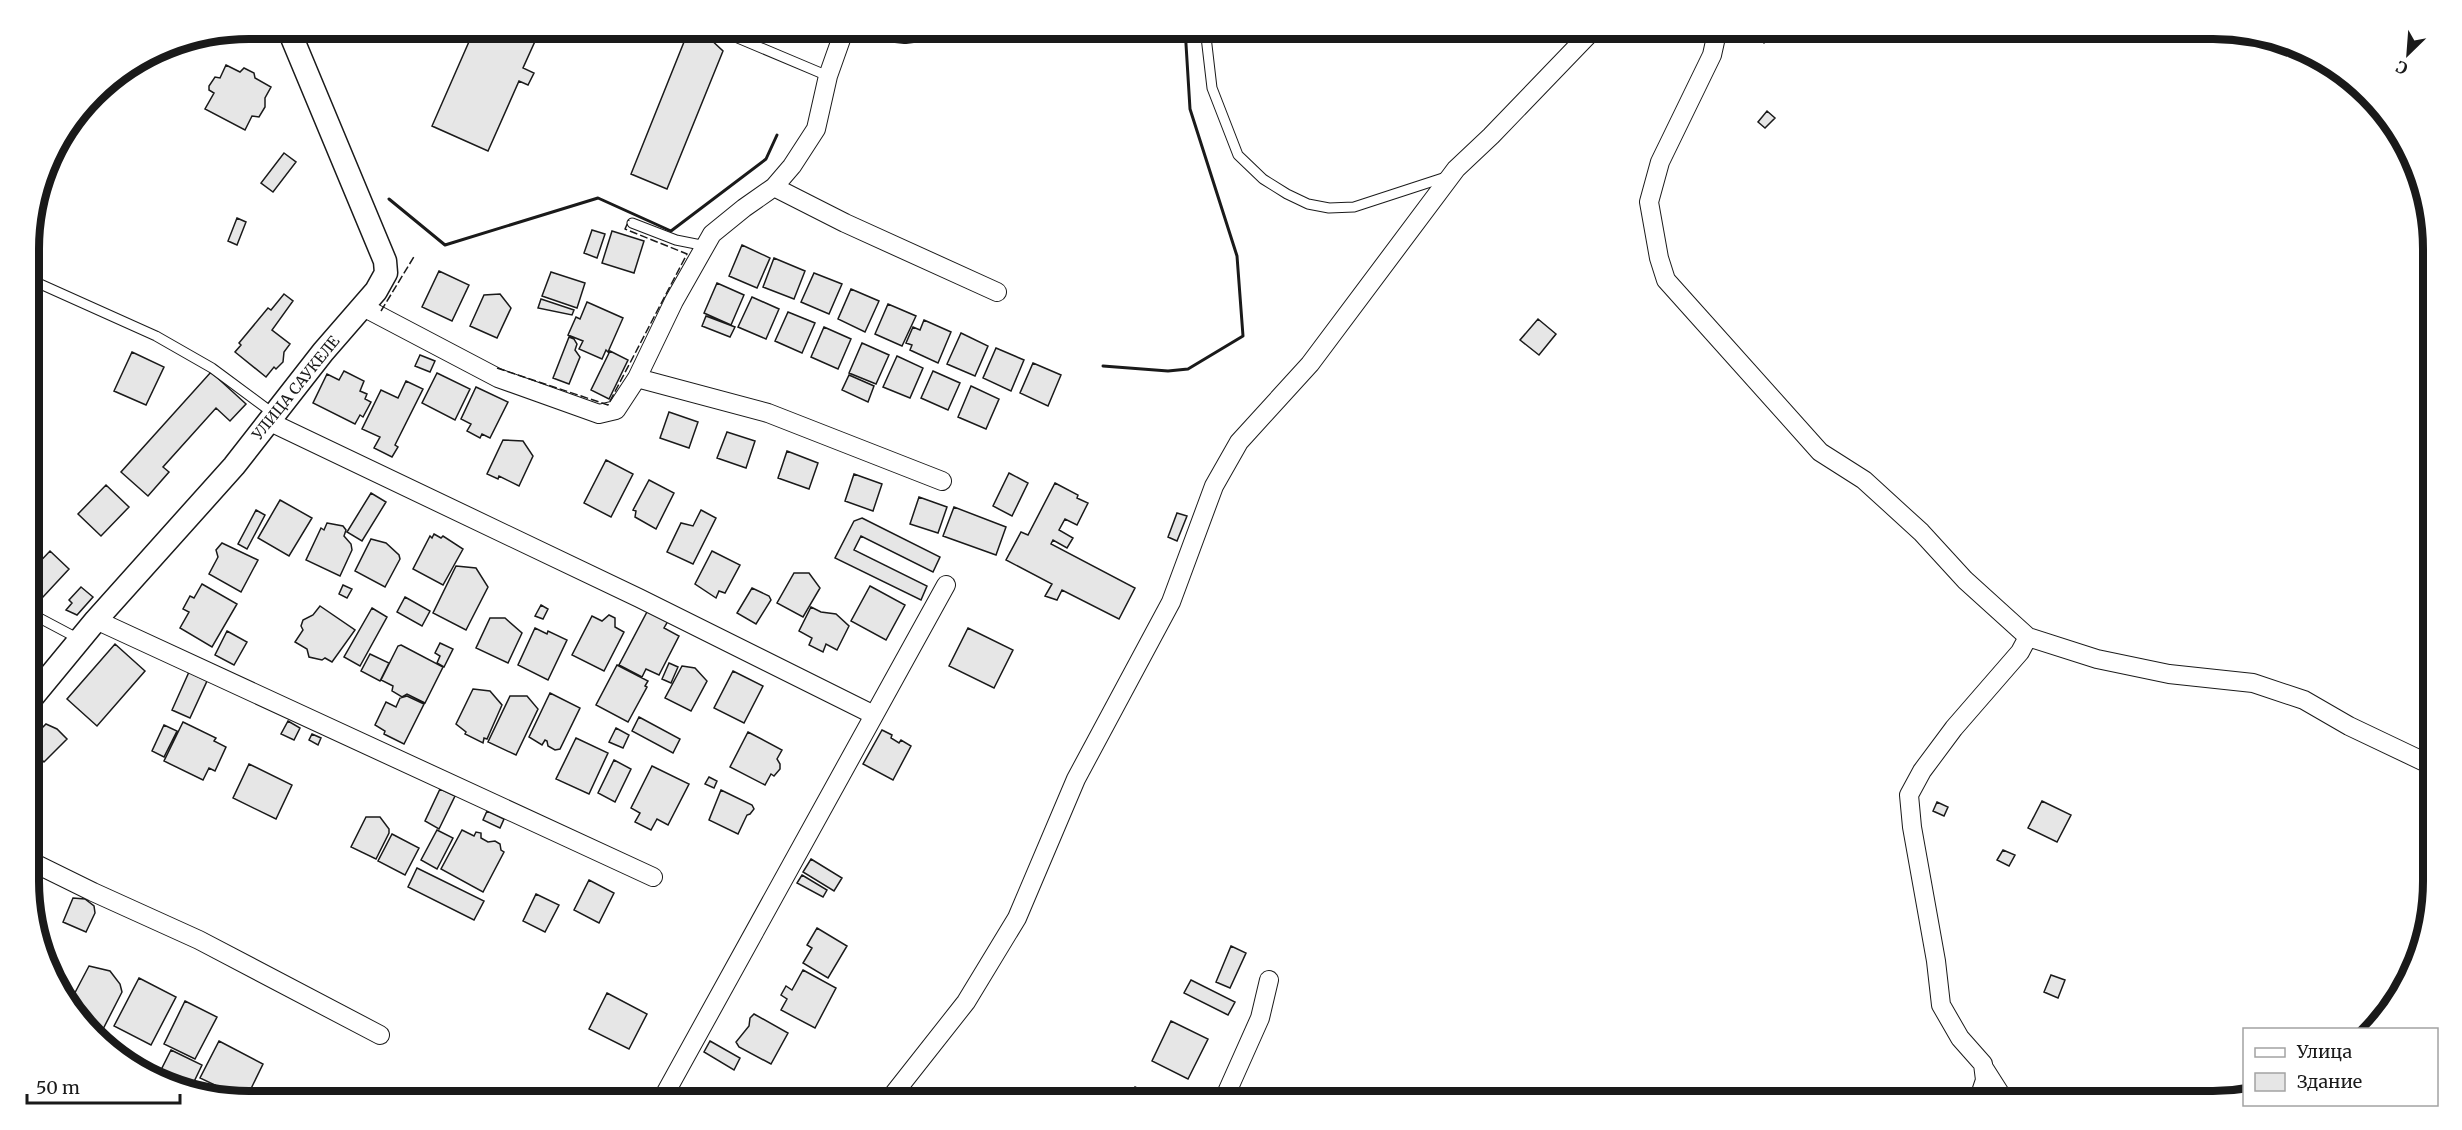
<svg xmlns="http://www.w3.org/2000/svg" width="2462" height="1130" font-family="Merriweather,serif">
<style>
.building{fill:#e6e6e6;stroke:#1a1a1a;stroke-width:1.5}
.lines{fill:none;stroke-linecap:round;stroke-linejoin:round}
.service-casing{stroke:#1a1a1a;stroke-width:11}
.minor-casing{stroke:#1a1a1a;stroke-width:20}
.tertiary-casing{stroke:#1a1a1a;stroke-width:25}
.service{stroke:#fff;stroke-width:9}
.minor{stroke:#fff;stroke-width:18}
.tertiary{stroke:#fff;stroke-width:22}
.fence{stroke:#1a1a1a;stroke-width:1.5;stroke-dasharray:8 3;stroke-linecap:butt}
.wall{stroke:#1a1a1a;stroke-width:3}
.labels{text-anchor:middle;stroke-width:4.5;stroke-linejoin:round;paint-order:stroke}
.street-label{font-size:15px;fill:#1a1a1a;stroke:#fff}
.rim{fill:none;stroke:#1a1a1a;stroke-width:8}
</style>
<rect width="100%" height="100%" fill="#fff"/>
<path class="building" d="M475,28H541L523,68L534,73L528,85L519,81L488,151L432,126Z
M1748,28H1777L1764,43Z
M686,37H708L723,51L667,189L631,174Z
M226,65L240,72L244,68L254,73L255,78L271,87L265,98V107L259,117L252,116L245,130L205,109L214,93L209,90V86L215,77L220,78Z
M1767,111L1775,118L1765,128L1758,122Z
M284,153L296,162L273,192L261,183Z
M237,218L246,222L237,245L228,241Z
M592,230L605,234L597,258L584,253Z
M612,231L644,241L634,273L602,263Z
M742,245L770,258L757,288L729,276Z
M774,258L805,271L794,299L763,287Z
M439,271L469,285L452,321L422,307Z
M551,272L585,283L577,308L542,296Z
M814,273L842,284L829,314L801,302Z
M717,283L744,295L731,325L704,313Z
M851,289L879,301L865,332L838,319Z
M284,294L293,301L272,330L290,344L284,352L283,362L276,369L274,367L266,377L235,352L241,345L239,343L268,308L271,310Z
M500,294L511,308L497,338L470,326L484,295Z
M752,297L779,309L766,339L738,327Z
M541,299L574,310L572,315L538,308Z
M587,302L623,318L608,352L606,350L602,359L579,349L583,341L568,335L576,317L580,319Z
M888,304L916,316L902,346L875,334Z
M788,312L815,323L802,353L775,341Z
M706,316L735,327L730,337L702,326Z
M1538,319L1556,334L1539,355L1520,340Z
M924,320L951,332L938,363L910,350L912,345L906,343L913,327L920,330Z
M824,327L851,339L838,369L811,357Z
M961,333L988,346L975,376L947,364Z
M569,337L574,339L577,344L575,350L580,357L569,384L553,378Z
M862,343L889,355L876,384L849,373Z
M996,348L1024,360L1011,391L983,378Z
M610,351L628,360L609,399L591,390Z
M132,352L164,367L146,405L114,391Z
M420,355L435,361L430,372L415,366Z
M897,356L923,368L910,398L883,387Z
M1033,363L1061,375L1048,406L1020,393Z
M344,371L364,381L360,391L367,394L365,399L371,402L363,417L360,415L355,424L313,403L327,374L339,380Z
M933,371L960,383L948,410L921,398Z
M211,372L246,404L230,421L216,408L163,467L169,472L148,496L121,472Z
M437,373L470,389L455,420L422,403Z
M849,375L874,386L868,402L842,390Z
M406,381L423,389L395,445L398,447L392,457L374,448L380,437L362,429L381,390L398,398Z
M971,386L999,399L986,429L958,417Z
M476,387L508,402L490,438L482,434L480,438L467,431L471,424L461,419Z
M669,412L698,422L689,448L660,438Z
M727,432L755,441L746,468L717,458Z
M503,440L523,441L533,456L519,486L499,476L498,479L487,474Z
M787,451L818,463L809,489L778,478Z
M606,460L633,474L611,517L584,503Z
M1009,473L1028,483L1012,516L993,506Z
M854,474L882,484L873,511L845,501Z
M649,480L674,493L656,529L635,517L636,511L633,510Z
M1055,483L1078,495L1077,498L1088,503L1077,525L1065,519L1059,530L1073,538L1067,548L1053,540L1051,544L1135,588L1119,619L1062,590L1057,600L1045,596L1052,584L1006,560L1021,532L1028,535Z
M106,485L129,507L101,536L78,514Z
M371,493L386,502L362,541L347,532Z
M919,497L947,507L938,533L910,524Z
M280,500L312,518L289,556L258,538Z
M954,507L1006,527L996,555L943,536Z
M256,510L265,515L247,549L238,544Z
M701,510L716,518L693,564L667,552L681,523L693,526Z
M1177,513L1187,516L1177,541L1168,537Z
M862,518L940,557L933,572L861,536L854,550L927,586L921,600L835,558L854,521Z
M327,523L343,526L346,530L344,536L351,544L352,550L340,576L306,560L321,528L324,530Z
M434,534L441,538L443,536L463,549L443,585L413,569L430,536L432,538Z
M371,539L386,543L399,555L400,559L385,587L355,571Z
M222,543L258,560L241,592L209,574L218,557L216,550Z
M50,551L69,569L43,597L30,585V572Z
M712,551L740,565L725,593L719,591L716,598L695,584Z
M456,566L476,568L488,587L466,630L433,613Z
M794,573H809L820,588L803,617L777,603Z
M202,584L237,604L212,647L180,628L189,612L183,609L190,596L194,598Z
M343,585L352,589L347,598L339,594Z
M870,586L905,605L886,640L851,621Z
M81,587L93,597L77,615L66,610L72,603L69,600Z
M752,588L769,596L771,600L756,624L737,613Z
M405,597L430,611L422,626L397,612Z
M541,605L548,609L543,619L535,616Z
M320,606L355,630L332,662L325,658L322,660L309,657L307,649L295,642L303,630L301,626L303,620L313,615Z
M811,607L821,612L836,614L849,626L837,650L826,644L823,652L809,645L812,638L799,631Z
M372,608L387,617L360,666L344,657Z
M648,610L668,621L664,628L679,636L659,675L646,669L642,677L619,665Z
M609,615L615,618V627L624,632L604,671L572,655L592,616L602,621Z
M490,618H505L522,633L508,663L476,648Z
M535,628L547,634L548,631L567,640L548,680L518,665Z
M968,628L1013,650L994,688L949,666Z
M227,631L247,642L234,665L215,655Z
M440,643L453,649L444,667L437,663L440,656L435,653Z
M115,644L145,671L97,726L67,699Z
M401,645L443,667L425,703L407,694L402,697L392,691L393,686L381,680L398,646Z
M370,654L389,663L380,681L361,671Z
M669,663L678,667L671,683L662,679Z
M617,665L648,681L645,686L647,687L628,722L596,705Z
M682,666L695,668L707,681L691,711L665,698Z
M733,671L763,686L744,723L714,708Z
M189,672L207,681L190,718L172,710Z
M473,689L490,691L502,705L487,739L484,738L483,743L465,734L466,732L456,724Z
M550,693L580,708L560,749L555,750L548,746L547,741L545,740L542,745L529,737Z
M407,696L424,704L404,744L384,734L385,731L375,725L386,702L396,707L400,698Z
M510,696H527L538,709L516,755L488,742Z
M639,717L680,739L673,753L632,731Z
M288,721L300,728L294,740L281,734Z
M183,722L216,738L214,741L226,747L215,771L209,768L203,780L164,761Z
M46,724L57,729L67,739L44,762L30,748V740Z
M164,725L177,731L164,757L152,751Z
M616,728L629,735L623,748L609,742Z
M882,730L892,735L891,738L899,743L901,740L911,746L893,780L863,764Z
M748,732L782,750L777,759L780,764V769L774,776L771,774L765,785L730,767Z
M312,734L321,738L318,745L309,740Z
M576,738L608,753L589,794L556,779Z
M614,760L631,769L615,802L598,793Z
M249,764L292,785L276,819L233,798Z
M652,766L689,784L668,825L657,819L651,830L635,822L640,813L631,808Z
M709,777L717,781L714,788L705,784Z
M440,789L455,796L439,829L425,821Z
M721,790L752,805L754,809L750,814L747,815L738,834L709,820Z
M2042,801L2071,815L2057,842L2028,828Z
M1937,802L1948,807L1944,816L1933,811Z
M487,811L504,819L500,828L483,820Z
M366,817H380L389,829V833L376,859L351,847Z
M437,830L453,838L437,869L421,860Z
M462,830L474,836L476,832L481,833V838L488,842L495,841L500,844L501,850L504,852L483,892L441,869Z
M392,834L419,848L405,875L378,861Z
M2003,850L2015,855L2009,866L1997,860Z
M811,859L842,878L834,891L803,872Z
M417,868L484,901L474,920L408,887Z
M802,875L827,890L823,897L797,883Z
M589,880L614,893L599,923L574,910Z
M536,894L559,905L545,932L523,921Z
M73,898L85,899L94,906L95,913L86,932L63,922Z
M817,928L847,946L828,978L803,963L812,948L807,945Z
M1231,946L1246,953L1230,988L1216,982Z
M89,966L110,971L120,984L122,992L100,1035L87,1028L74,1015L69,1004Z
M803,970L836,988L815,1028L781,1010L787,999L781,995L786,986L792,990Z
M2051,975L2065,980L2058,998L2044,992Z
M139,978L176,997L151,1045L114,1026Z
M1191,980L1235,1002L1228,1015L1184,993Z
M607,993L647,1014L629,1049L589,1029Z
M185,1001L217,1017L195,1059L164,1044Z
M754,1014L788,1033L771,1064L739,1047L736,1042L749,1026L750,1018Z
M1171,1021L1208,1039L1188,1079L1152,1061Z
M219,1041L263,1064L245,1101L210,1094L215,1085L200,1078Z
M710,1041L740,1058L734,1070L704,1052Z
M171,1050L202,1065L190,1090L165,1085L156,1080Z
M1135,1087L1165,1101H1128Z"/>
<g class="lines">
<g class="service-casing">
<path id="service" d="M714,28L828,76
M1205,28L1212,88L1238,155L1263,179L1287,194L1308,204L1329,208L1354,207L1446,177
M632,223L676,240L706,246
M29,279L156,336L212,368L274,414
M30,613L79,639"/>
</g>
<g class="minor-casing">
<path id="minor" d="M850,28L905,34L951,28
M1718,28L1712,55L1660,162L1649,202L1659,258L1666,280L1820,452L1864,480L1921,532L1965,580L2028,637L2097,659L2169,674L2253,683L2304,700L2349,726L2433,766
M774,187L845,223L997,292
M363,307L498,378L599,414L616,410L637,378L674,301L712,234L744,208L774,187L792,166L816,129L828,76L845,28
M637,378L768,413L942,481
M268,421L639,598L874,715
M96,620L653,877
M30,861L93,892L199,940L380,1035
M1984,1068L2005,1101
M661,1101L946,585
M888,1101L966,1002L1017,918L1076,779L1171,602L1214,486L1239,442L1310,364L1456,169L1491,136L1595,28
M1223,1101L1260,1018L1269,980
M1978,1101L1985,1080L1983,1064L1960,1038L1941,1005L1936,961L1912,827L1909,795L1922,771L1954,728L2020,652L2028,637"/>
</g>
<g class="tertiary-casing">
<path id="tertiary" d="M30,700L96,620L234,466L323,352L376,291L386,273L385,261L288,28"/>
</g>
<use href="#service" class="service"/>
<use href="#minor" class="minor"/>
<use href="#tertiary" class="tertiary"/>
<path class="fence" d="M381,311L415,255
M497,368L608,405L687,254L625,229L629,220"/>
<path class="wall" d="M389,199L445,245L598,198L671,231L766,159L777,135
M1103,366L1168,371L1188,369L1243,336L1237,256L1190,109L1185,28"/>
</g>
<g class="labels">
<g class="street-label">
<text transform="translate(296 388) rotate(-51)" y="5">УЛИЦА САУКЕЛЕ</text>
</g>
</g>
<path d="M0 0H2462V1130H0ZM249 39H2213A210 210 0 0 1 2423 249V881A210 210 0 0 1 2213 1091H249A210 210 0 0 1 39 881V249A210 210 0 0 1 249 39Z" fill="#fff" fill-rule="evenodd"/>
<path class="rim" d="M249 39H2213A210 210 0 0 1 2423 249V881A210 210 0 0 1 2213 1091H249A210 210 0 0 1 39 881V249A210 210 0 0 1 249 39Z"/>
<rect x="2243" y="1028" width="195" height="78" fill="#ffffff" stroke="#a3a3a3" stroke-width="1.5"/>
<rect x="2255" y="1048" width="30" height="9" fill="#ffffff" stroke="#a3a3a3" stroke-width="1.5"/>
<text x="2297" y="1058" font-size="18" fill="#1a1a1a">Улица</text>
<rect x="2255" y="1073" width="30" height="18" fill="#e6e6e6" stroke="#a3a3a3" stroke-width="1.5"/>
<text x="2297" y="1088" font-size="18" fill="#1a1a1a">Здание</text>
<g transform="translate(2408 54) rotate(205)" stroke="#ffffff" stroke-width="4.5" paint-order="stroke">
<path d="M0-4.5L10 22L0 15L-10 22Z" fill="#1a1a1a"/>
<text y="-9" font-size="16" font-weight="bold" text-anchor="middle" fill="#1a1a1a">С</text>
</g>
<path d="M27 1094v9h153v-9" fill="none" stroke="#1a1a1a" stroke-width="3"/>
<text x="36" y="1094" font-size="18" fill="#1a1a1a" stroke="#ffffff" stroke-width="4.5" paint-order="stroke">50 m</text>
</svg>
